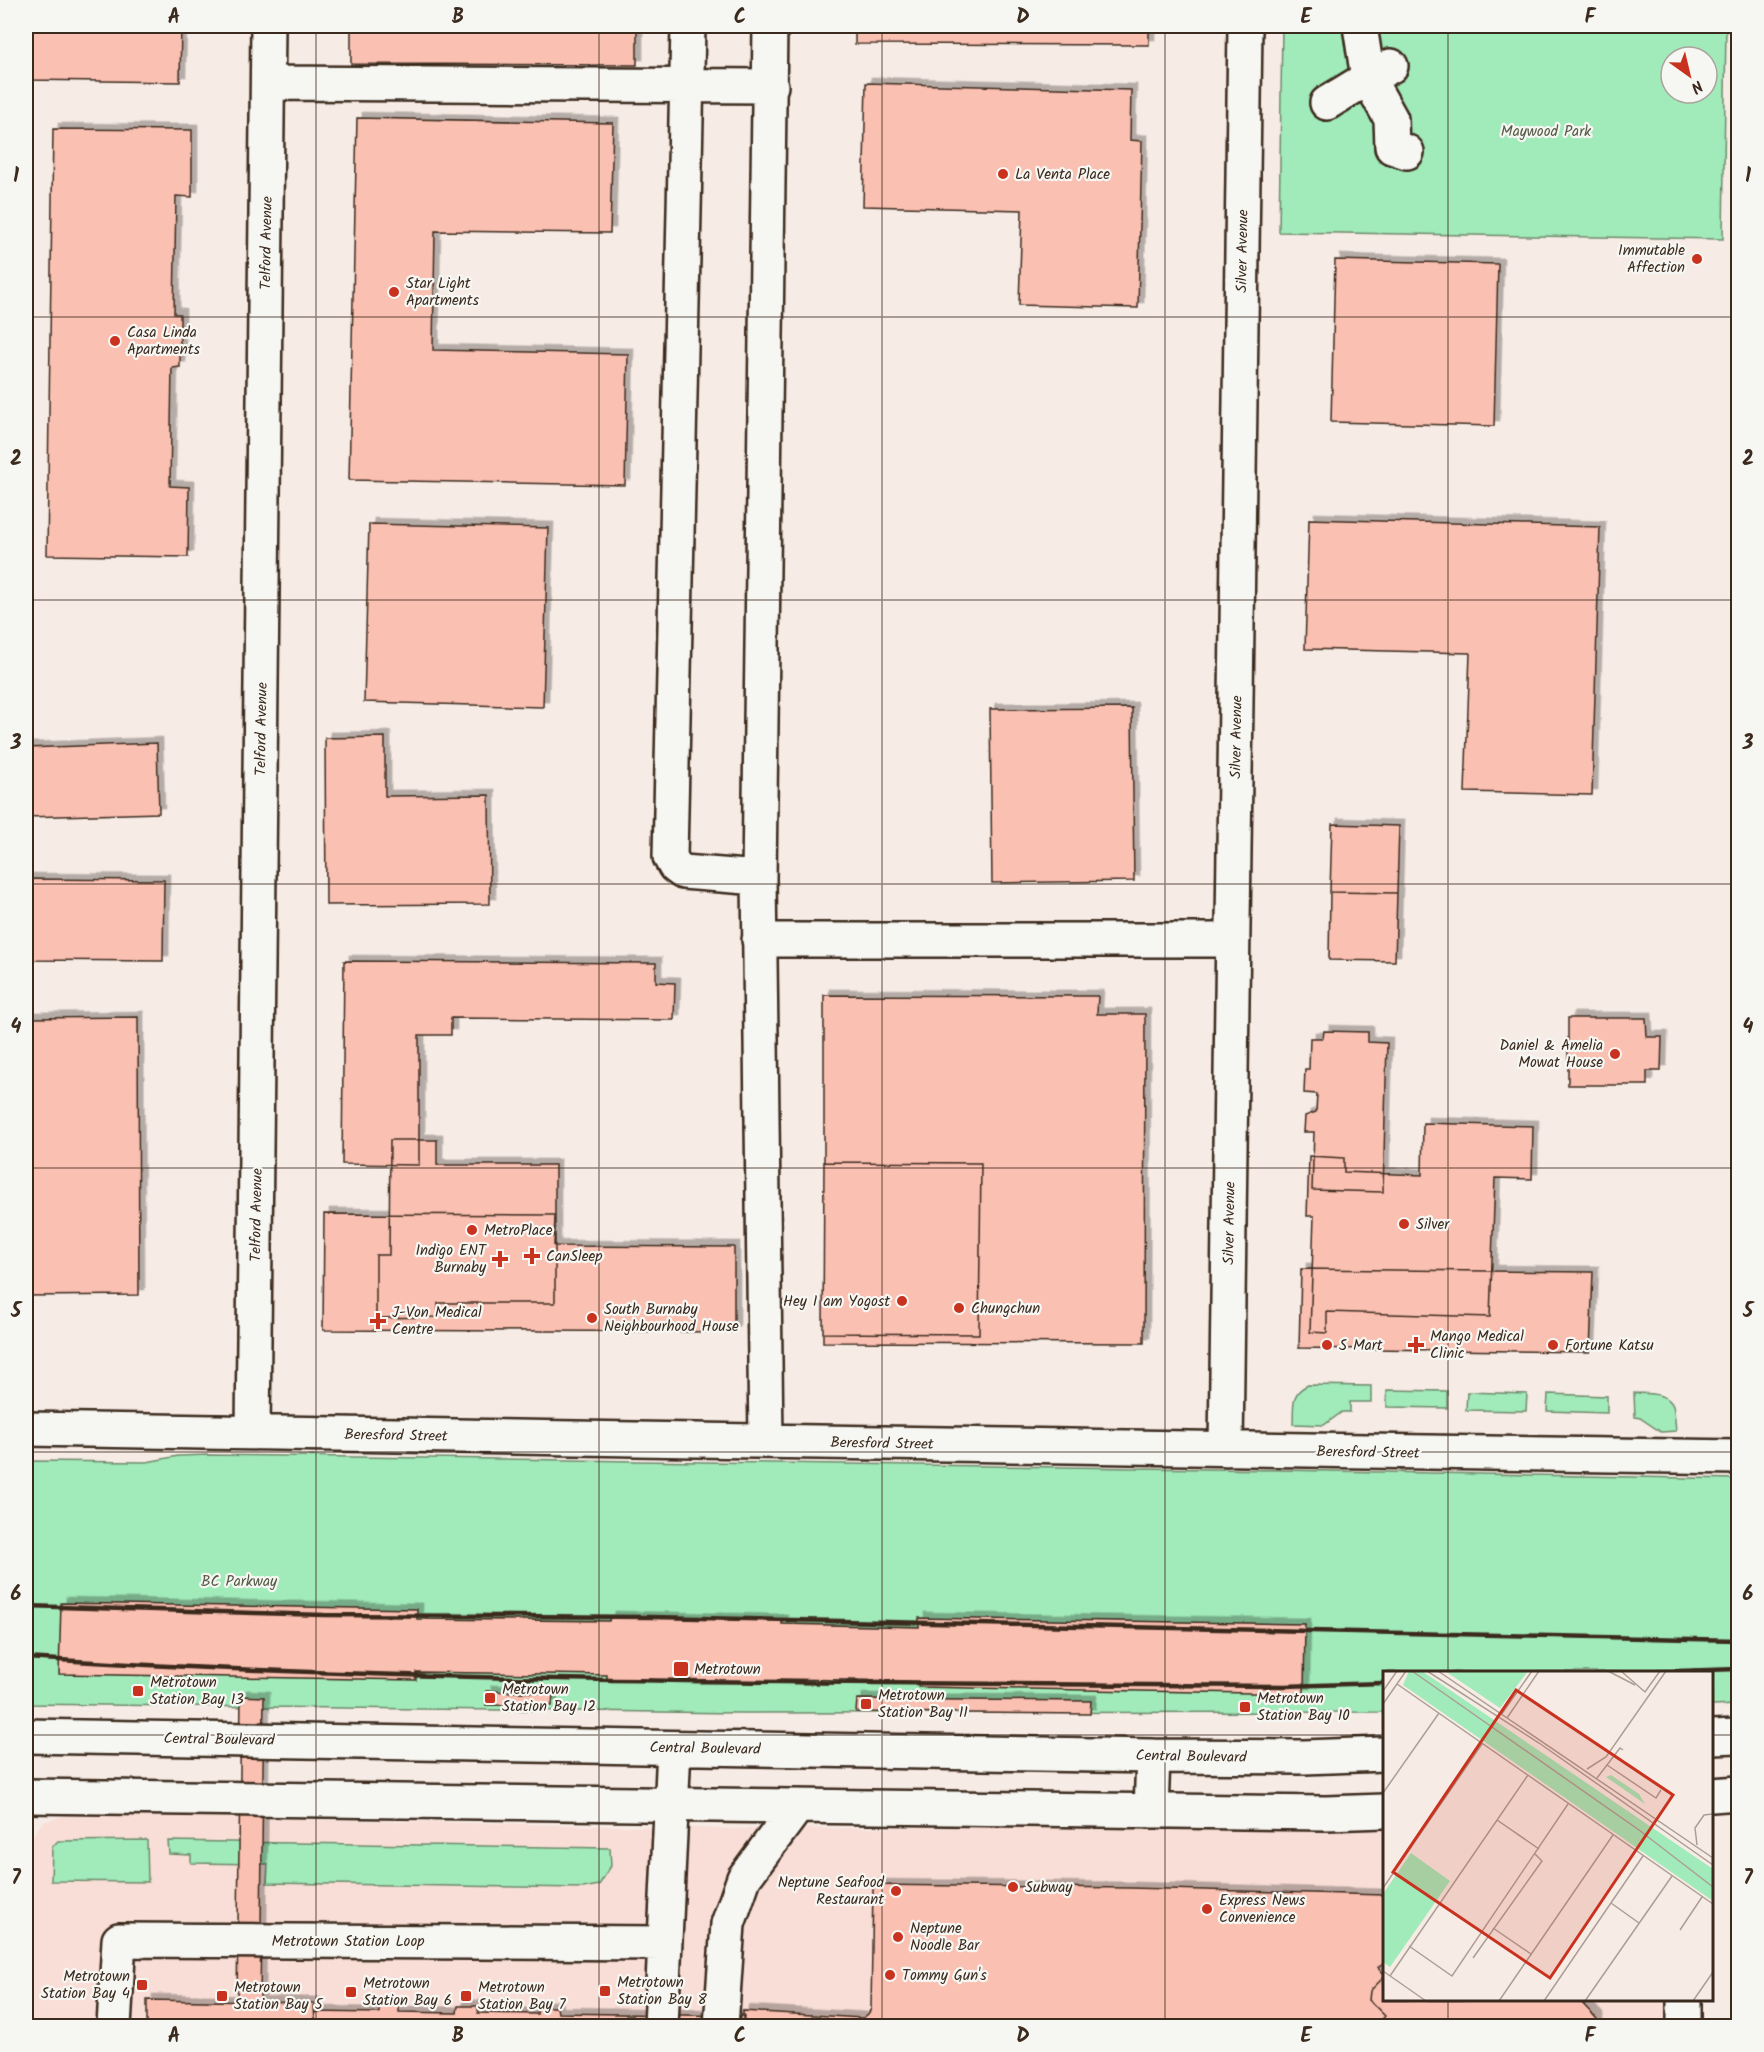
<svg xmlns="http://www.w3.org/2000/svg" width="1764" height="2052" font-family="Kalam,sans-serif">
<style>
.built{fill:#f8ded6}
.green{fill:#a1eab9;stroke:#6e8a6c;stroke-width:1.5;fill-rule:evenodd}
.building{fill:#fac0b2;stroke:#3b2a1e;stroke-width:1.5;filter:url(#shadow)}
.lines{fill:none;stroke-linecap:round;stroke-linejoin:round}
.minor-casing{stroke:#3b2a1e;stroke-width:38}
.minor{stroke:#f6f6f2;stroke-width:33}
.rail{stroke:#3b2a1e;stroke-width:4.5}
.grid{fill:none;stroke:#3b2a1e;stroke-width:1.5;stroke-opacity:0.55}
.poi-dot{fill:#c8321e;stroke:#f6f6f2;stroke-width:2}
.labels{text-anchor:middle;stroke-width:4.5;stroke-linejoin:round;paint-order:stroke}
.park-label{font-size:15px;fill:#545a45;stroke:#f6f6f2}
.poi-label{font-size:15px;fill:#3b2a1e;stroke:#f6f6f2;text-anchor:start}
.street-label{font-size:15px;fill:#3b2a1e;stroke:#f6f6f2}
.inset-road{fill:none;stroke:#ac9e95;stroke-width:1.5}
.view{fill:#c8321e;fill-opacity:0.15;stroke:#c8321e;stroke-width:3}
.inset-edge{fill:none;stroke:#3b2a1e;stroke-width:3}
.neatline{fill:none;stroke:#3b2a1e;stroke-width:2}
.grid-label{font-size:20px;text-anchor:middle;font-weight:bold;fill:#3b2a1e}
</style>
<defs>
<filter id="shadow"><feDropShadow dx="5.5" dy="-5.5" stdDeviation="0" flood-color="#0004"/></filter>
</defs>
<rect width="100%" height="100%" fill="#f7ebe5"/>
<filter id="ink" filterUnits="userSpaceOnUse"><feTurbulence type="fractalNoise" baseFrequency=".0167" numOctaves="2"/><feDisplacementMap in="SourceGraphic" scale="12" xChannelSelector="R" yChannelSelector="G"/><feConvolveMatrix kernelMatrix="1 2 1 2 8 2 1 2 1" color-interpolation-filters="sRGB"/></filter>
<g filter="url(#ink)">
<path class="built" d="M71,1814L743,1829L1384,1823V2000H1665V2026H26V1844L43,1822Z"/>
<path class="green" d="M1282,26H1726L1723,239L1279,232ZM1671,57H1707V93H1671Z
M1308,1385L1371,1386V1402H1350V1412H1342L1324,1425L1293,1424C1294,1406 1290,1393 1308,1385Z
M1387,1390L1447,1391V1408L1387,1407Z
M1467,1392L1527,1394L1526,1411L1466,1410Z
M1634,1393C1645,1394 1668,1392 1673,1406C1675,1413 1675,1423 1676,1431L1661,1432L1640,1418L1635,1417Z
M1548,1394L1607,1396V1413L1547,1411Z
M208,1455L1280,1470L1738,1479V1705L1712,1706V1672H1384V1712L738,1713L26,1704V1461L147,1462L178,1456Z
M147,1840L148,1882L51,1881L52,1847L58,1841Z
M168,1841L610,1848L611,1866L599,1885L583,1888L267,1883L268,1864L191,1863V1855L169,1854Z"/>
<path class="building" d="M27,26H181L180,82L26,80Z
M351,26H637V65L351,64Z
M855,26H1149V45L855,44Z
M866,83L1131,90L1130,140L1142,141L1138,308L1019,305L1022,210L863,206Z
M357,118L613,123L610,233L435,231L433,350L628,354L625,485L349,480Z
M53,129L192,130V197L176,196L174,314H180V367L172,368L170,486L189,487L188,557L47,555Z
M1335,260L1498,264L1494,426L1331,422Z
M1309,519L1600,527L1592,795L1465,792L1470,653L1305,649Z
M369,524L548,528L543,707L364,702Z
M1132,708L1134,881L992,883L990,709Z
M385,737V796L489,795L490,904L326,905L325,738Z
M157,743L159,813L26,817V748Z
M1332,824L1399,826L1397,893L1330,892Z
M26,879L164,880L163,961L26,960Z
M1330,892L1397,893L1395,961L1329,960Z
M344,961L656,963V982L675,983L674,1020L451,1018V1035H419V1165L342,1164Z
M824,995L1098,996L1097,1014H1145L1144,1343L823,1342V1333L979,1334L981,1163L824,1162Z
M138,1017L139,1295L26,1296V1018Z
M1568,1018H1646L1647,1037H1662L1661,1071H1647V1085H1568Z
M1324,1031L1368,1032V1042L1387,1043L1383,1192L1312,1190L1314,1132H1304L1305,1116L1316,1112L1317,1094L1304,1093L1305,1069H1309L1310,1038H1323Z
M1423,1123L1533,1126L1532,1179L1495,1178L1490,1317L1327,1312V1333L1310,1332L1314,1216H1307L1309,1156L1344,1158V1172L1422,1175Z
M390,1140H437V1165H555V1303H438V1317L376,1318V1255H389Z
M824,1162L981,1163L979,1334L823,1333Z
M324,1214L555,1215L554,1246L734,1247V1332L323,1330Z
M1301,1269L1593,1272L1590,1352L1299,1348Z
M61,1603L417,1609V1619L609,1621L610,1617L782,1620V1624L919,1627V1618L1305,1624L1304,1694L918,1687V1681L780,1679V1683L607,1680V1675L416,1672V1680L59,1674Z
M486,1691L553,1693L552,1706L486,1705Z
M241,1696L264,1697L260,2002L237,2001Z
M857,1699L1091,1701L1090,1714L856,1712Z
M873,1885L1131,1888L1384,1895V1962L1378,1967L1384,1974V1977L1370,1991L1369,2000L1385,2016L1376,2026H743V2011L863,2018L868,2014L871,2009Z
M1384,1977V2000H1579L1597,2019V2026H1376L1385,2016L1369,2000L1370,1991Z
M147,2000L314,2003L315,2026H147Z
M379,2005H399V2012L457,2013L458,2006H478V2013L537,2014L538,2007H557L558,2013L744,2016L743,2026H315V2012L379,2013Z"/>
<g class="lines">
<g class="minor-casing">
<path id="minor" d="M688,26L670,857L675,866L683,872L759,878
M1391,66L1368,78L1391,119L1392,147L1407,152
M268,83L771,86
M1327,103L1368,78L1360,26
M759,940H1233
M26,1429L1738,1457
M253,1433L268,26
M766,1441L759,878L770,26
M1226,1449L1245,26
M26,1736L1153,1756L1304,1757L1384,1754
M1712,1737L1738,1736
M1712,1795L1738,1793
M26,1796L1326,1813L1384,1811
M1151,1811L1153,1756
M1684,2000V2026
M114,2026L119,1940L664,1943
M661,2026L674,1748
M721,2026L728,1924L744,1878L797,1807"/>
</g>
<use href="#minor" class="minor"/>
<path class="rail" d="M26,1606L324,1615L652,1617L1738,1640
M26,1658C445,1685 864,1682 1284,1686L1384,1683
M1648,1672L1738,1669"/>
</g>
</g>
<path class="grid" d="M316,26V2026M599,26V2026M882,26V2026M1165,26V2026M1448,26V1672M26,317H1738M26,600H1738M26,884H1738M26,1168H1738M26,1452H1738M26,1735H1384M1712,1735H1738M1448,2000V2026"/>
<g class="poi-dot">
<circle cx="1003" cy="174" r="6"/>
<circle cx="1697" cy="259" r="6"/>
<circle cx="394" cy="292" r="6"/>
<circle cx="115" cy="341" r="6"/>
<circle cx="1615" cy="1054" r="6"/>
<circle cx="1404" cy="1224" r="6"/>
<circle cx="472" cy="1230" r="6"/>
<path d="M529 1247h6v6h6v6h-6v6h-6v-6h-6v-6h6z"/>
<path d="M497 1250h6v6h6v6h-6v6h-6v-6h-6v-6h6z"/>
<circle cx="902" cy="1301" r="6"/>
<circle cx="959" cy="1308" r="6"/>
<circle cx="592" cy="1318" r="6"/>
<path d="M375 1312h6v6h6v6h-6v6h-6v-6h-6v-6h6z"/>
<circle cx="1327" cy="1345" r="6"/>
<path d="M1413 1336h6v6h6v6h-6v6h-6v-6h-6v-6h6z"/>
<circle cx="1553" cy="1345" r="6"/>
<rect x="673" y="1661" width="16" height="16" rx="3"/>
<rect x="132" y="1685" width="12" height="12" rx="3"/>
<rect x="484" y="1692" width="12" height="12" rx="3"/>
<rect x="860" y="1698" width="12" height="12" rx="3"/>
<rect x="1239" y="1701" width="12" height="12" rx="3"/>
<circle cx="1013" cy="1887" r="6"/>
<circle cx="896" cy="1891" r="6"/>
<circle cx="1207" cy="1909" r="6"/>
<circle cx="898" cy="1937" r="6"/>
<circle cx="890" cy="1975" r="6"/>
<rect x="136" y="1979" width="12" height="12" rx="3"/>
<rect x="599" y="1985" width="12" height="12" rx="3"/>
<rect x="345" y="1986" width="12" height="12" rx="3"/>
<rect x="216" y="1990" width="12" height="12" rx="3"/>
<rect x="460" y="1990" width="12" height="12" rx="3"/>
</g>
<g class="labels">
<g class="park-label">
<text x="1546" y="136">Maywood Park</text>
<text x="239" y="1586">BC Parkway</text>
</g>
<g class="poi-label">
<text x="1015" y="179">La Venta Place</text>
<text x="1685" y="255" text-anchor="end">Immutable<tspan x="1685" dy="17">Affection</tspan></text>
<text x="406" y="288">Star Light<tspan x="406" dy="17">Apartments</tspan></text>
<text x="127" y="337">Casa Linda<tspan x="127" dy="17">Apartments</tspan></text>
<text x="1603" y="1050" text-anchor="end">Daniel &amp; Amelia<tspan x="1603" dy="17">Mowat House</tspan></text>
<text x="1416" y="1229">Silver</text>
<text x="484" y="1235">MetroPlace</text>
<text x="486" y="1255" text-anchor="end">Indigo ENT<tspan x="486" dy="17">Burnaby</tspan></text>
<text x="546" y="1261">CanSleep</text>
<text x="890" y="1306" text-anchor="end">Hey I am Yogost</text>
<text x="971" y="1313">Chungchun</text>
<text x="604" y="1314">South Burnaby<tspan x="604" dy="17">Neighbourhood House</tspan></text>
<text x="392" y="1317">J-Von Medical<tspan x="392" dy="17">Centre</tspan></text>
<text x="1430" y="1341">Mango Medical<tspan x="1430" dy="17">Clinic</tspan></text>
<text x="1339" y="1350">S Mart</text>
<text x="1565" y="1350">Fortune Katsu</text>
<text x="694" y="1674">Metrotown</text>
<text x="150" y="1687">Metrotown<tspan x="150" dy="17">Station Bay 13</tspan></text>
<text x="502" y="1694">Metrotown<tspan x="502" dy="17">Station Bay 12</tspan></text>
<text x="878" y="1700">Metrotown<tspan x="878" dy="17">Station Bay 11</tspan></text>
<text x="1257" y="1703">Metrotown<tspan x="1257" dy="17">Station Bay 10</tspan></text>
<text x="884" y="1887" text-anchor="end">Neptune Seafood<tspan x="884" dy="17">Restaurant</tspan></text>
<text x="1025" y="1892">Subway</text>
<text x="1219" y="1905">Express News<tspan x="1219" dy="17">Convenience</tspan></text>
<text x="910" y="1933">Neptune<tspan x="910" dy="17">Noodle Bar</tspan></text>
<text x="902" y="1980">Tommy Gun's</text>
<text x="130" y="1981" text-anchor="end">Metrotown<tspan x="130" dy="17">Station Bay 4</tspan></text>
<text x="617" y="1987">Metrotown<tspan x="617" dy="17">Station Bay 8</tspan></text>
<text x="363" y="1988">Metrotown<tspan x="363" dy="17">Station Bay 6</tspan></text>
<text x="234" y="1992">Metrotown<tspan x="234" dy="17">Station Bay 5</tspan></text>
<text x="478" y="1992">Metrotown<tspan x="478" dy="17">Station Bay 7</tspan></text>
</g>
<g class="street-label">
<text transform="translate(266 243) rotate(-89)" y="5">Telford Avenue</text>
<text transform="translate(1242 251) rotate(-89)" y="5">Silver Avenue</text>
<text transform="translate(261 729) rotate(-89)" y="5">Telford Avenue</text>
<text transform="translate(1236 737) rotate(-89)" y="5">Silver Avenue</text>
<text transform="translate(256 1215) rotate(-89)" y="5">Telford Avenue</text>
<text transform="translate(1229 1223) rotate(-89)" y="5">Silver Avenue</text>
<text transform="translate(396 1435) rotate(1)" y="5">Beresford Street</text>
<text transform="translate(882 1443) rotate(1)" y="5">Beresford Street</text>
<text transform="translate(1368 1452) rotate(1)" y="5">Beresford Street</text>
<text transform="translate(219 1739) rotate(1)" y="5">Central Boulevard</text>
<text transform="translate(705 1748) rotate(1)" y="5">Central Boulevard</text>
<text transform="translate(1191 1756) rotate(1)" y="5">Central Boulevard</text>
<text x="348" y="1946">Metrotown Station Loop</text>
</g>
</g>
<g transform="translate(1383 1671)">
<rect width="330" height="330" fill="#f7ebe5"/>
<path d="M26,0H39L330,198V230L20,14ZM62,0H145L117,37ZM228,104L256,123L262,133L223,106ZM28,182L67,210L7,296L0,291V223Z" fill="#a1eab9"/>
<path class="inset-road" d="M29,0L256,159L330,216M44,0L156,72L330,194M55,0L330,187M225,0L252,14M238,0L262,21L277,0M14,13L330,233M0,20L14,0M0,33L23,0M118,44L149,0M124,47L156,0M224,94L273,127L278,119M204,98L223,86L283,0M214,107L237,77L240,79M0,122L56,42M114,149L156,178M314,174L312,157L321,144L330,143M0,217L99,73M228,232L256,252M110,257L148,283M297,259L319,226M26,275L69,305L185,133M90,287L159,190L152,183M0,300L43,330M7,305L145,104M116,330L230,164M161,330L260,185M202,330L289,205M310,330L330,301"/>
<path class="view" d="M133,19L290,124L167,307L10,201Z"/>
<rect width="330" height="330" class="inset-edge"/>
</g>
<rect width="1764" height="2052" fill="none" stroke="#f6f6f2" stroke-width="66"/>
<g transform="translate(1689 75) rotate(146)"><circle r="28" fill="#f6f6f2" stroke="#aba49d" stroke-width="1.5"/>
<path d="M0-4.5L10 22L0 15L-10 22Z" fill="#c8321e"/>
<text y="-9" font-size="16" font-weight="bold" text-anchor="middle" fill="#3b2a1e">N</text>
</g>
<rect x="33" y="33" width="1698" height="1986" class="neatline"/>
<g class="grid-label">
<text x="174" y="23">A</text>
<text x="458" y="23">B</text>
<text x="740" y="23">C</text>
<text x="1023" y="23">D</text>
<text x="1306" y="23">E</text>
<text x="1590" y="23">F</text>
<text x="16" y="182">1</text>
<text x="1748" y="182">1</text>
<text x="16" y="465">2</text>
<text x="1748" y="465">2</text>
<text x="16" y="749">3</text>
<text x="1748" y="749">3</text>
<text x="16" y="1033">4</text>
<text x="1748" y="1033">4</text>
<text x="16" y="1317">5</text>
<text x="1748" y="1317">5</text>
<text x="16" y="1600">6</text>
<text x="1748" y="1600">6</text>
<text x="16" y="1884">7</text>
<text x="1748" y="1884">7</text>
<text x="174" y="2042">A</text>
<text x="458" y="2042">B</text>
<text x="740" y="2042">C</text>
<text x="1023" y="2042">D</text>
<text x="1306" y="2042">E</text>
<text x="1590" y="2042">F</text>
</g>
</svg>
